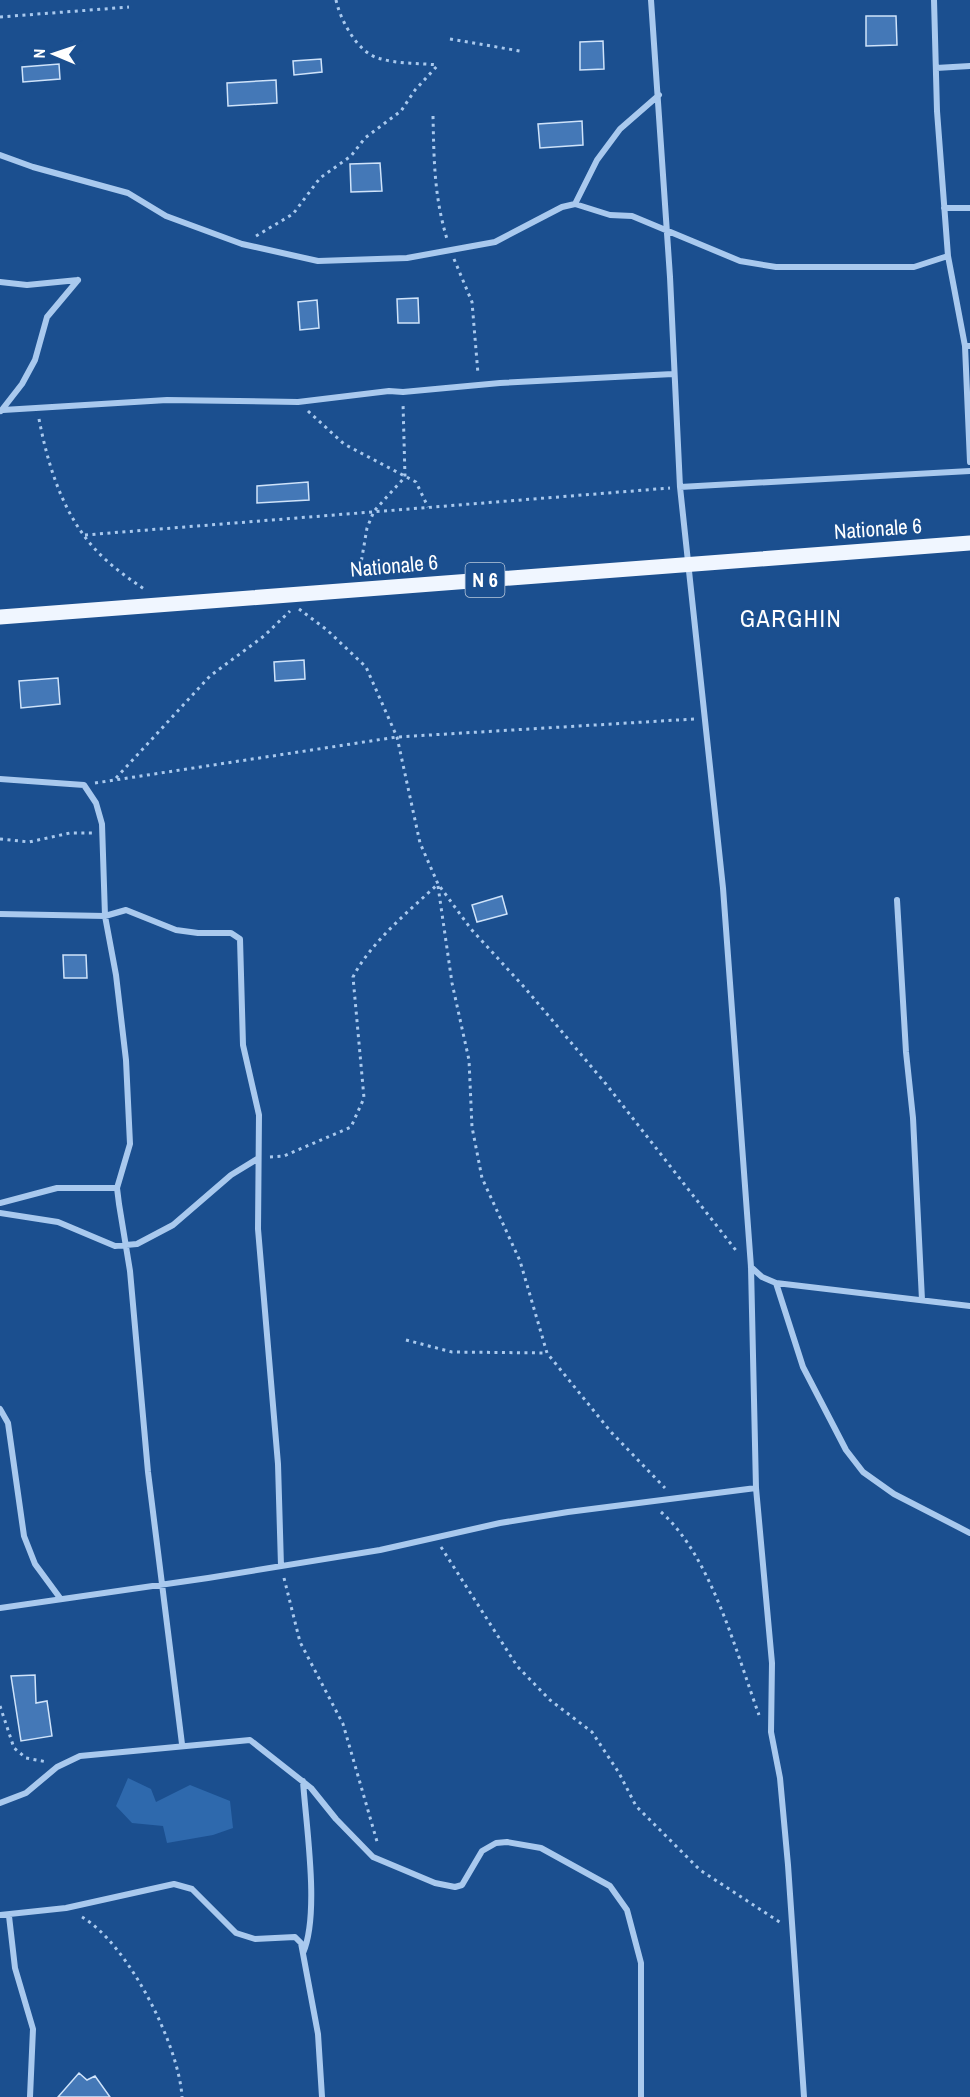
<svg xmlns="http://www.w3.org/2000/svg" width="970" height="2097" font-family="'Archivo Narrow',sans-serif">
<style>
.green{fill:#2e69ad}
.building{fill:#4478b7;stroke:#cfe3fa;stroke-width:1.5}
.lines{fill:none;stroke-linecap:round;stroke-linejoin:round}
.path{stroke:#a9c9ee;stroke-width:3;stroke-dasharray:3 4.5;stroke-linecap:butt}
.street{stroke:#a9c9ee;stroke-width:6}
.primary{stroke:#f0f6ff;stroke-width:15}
.labels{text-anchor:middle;stroke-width:5;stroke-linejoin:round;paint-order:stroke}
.shield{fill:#1b4f8f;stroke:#bbcadd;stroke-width:1.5}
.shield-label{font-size:20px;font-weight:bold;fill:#fff}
.street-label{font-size:21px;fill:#fff;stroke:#1b4f8f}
.quarter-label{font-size:24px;letter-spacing:1.5px;fill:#fff;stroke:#1b4f8f}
</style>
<rect width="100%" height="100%" fill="#1b4f8f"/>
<path class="green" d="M128,1778L151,1789L156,1802L190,1785L230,1801L233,1828L213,1835L167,1843L163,1826L132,1823L116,1806Z"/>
<path class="building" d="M866,16H896L897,45L866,46Z
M603,41L604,69L580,70V42Z
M321,59L322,72L294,75L293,61Z
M59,64L60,79L23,82L22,67Z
M276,80L277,103L228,106L227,83Z
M582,121L583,145L540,148L538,124Z
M380,163L382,191L351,192L350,164Z
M418,298L419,323H398L397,299Z
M317,300L319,328L300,330L298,302Z
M308,482L309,500L257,503V486Z
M304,660L305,679L275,681L274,662Z
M58,678L60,704L21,708L19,681Z
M502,896L507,914L477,922L472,905Z
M63,955H86L87,978H64Z
M35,1675L36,1703L47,1701L52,1736L21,1741L11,1676Z
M79,2073L87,2080L95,2076L110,2097H58Z"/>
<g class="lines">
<path class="path" d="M336,0C340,19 357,52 378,58C396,64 419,63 438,65
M0,17L129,7
M450,39L520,51
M433,116C434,160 434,196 447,239
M256,236L293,214L320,178L351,156L365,138L401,111L415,90L438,65
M454,259L472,302L478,374
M308,411L344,444L416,482L428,507
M39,419C49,471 66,524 106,560C118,571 131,580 144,589
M85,535L670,488
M359,575L367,528L374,511L405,477L403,403
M299,609L327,630L366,667L397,737L420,843L438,884L471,929L525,988L606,1084L738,1253
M116,778L210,676L264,636L290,611
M95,783L397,737L694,719
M0,839L29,842L70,833H92
M438,886L452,983L469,1060L472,1127L482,1178L520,1261L547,1353L611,1432L665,1488
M270,1157L284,1156L351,1127L364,1098L353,977C370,943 410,910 438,884
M406,1340L452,1352L547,1353
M661,1512C711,1556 736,1652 759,1715
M441,1547L517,1666L550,1700L592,1732L619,1773L636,1806L700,1870L781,1923
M284,1578L300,1642L343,1724L378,1845
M0,1706L14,1748L26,1758L47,1762
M82,1917C128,1944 179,2045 182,2097"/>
<path class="street" d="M651,0L670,277L680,487L723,888L751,1267L756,1488L772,1663L771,1732L780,1778L788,1865L804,2097
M934,0L937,111L948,256
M936,68L970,66
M0,155L33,167L128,193L166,216L242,244L318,261L407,258L495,242L562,207L575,204L610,215L632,216L740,261L776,267H914L948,256L965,346H970
M575,204L597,160L620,129L659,95
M944,208H970
M0,282L27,285L78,280
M965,346L970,462
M3,410L167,400L298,402L389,391L403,392L500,383L673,374
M1,411L22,384L35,360L47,317L78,280
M680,487L970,471
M0,779L84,785L96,803L102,824L105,916L116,975L126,1060L130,1144L117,1188L119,1204L130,1271L148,1472L182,1744
M897,900L906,1052L913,1118L922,1300
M0,914L105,916L126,910L176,930L198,933H231L240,939L243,1045L259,1115L258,1229L278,1464L281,1566
M0,1203L57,1188H117
M0,1213L58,1222L115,1246L137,1244L173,1225L231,1175L257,1159
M751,1267L762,1277L776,1283L970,1306
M776,1283L803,1367L846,1450L863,1472L894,1494L970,1533
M0,1409L8,1423L24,1536L35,1564L60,1598
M0,1608L208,1578L380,1550L500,1523L568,1512L756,1488
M0,1803L26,1793L57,1767L80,1756L250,1740L311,1788L336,1819L373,1857L435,1883L455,1887L462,1885L482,1851L496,1843L507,1842L541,1848L610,1886L627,1910L641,1963V2097
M0,1915L66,1908L174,1884L192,1889L236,1933L255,1939L295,1937L301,1943L318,2034L322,2097
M9,1916L15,1968L33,2029L30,2097
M303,1953C320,1914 306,1826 303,1781"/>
<path class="primary" d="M0,617L970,543"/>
</g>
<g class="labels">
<rect class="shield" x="465.5" y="563" width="39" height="34" rx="4.5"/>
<g class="shield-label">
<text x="485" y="587">N 6</text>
</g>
<g class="street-label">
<text transform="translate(878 529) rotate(-4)" y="7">Nationale 6</text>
<text transform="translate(394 566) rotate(-5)" y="7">Nationale 6</text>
</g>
<g class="quarter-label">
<text x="791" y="627">GARGHIN</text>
</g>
</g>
<g transform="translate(54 54) rotate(272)" stroke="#1b4f8f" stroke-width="4.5" paint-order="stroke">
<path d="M0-4.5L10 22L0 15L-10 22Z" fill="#ffffff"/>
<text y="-9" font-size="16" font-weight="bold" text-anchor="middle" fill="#ffffff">N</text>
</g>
</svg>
